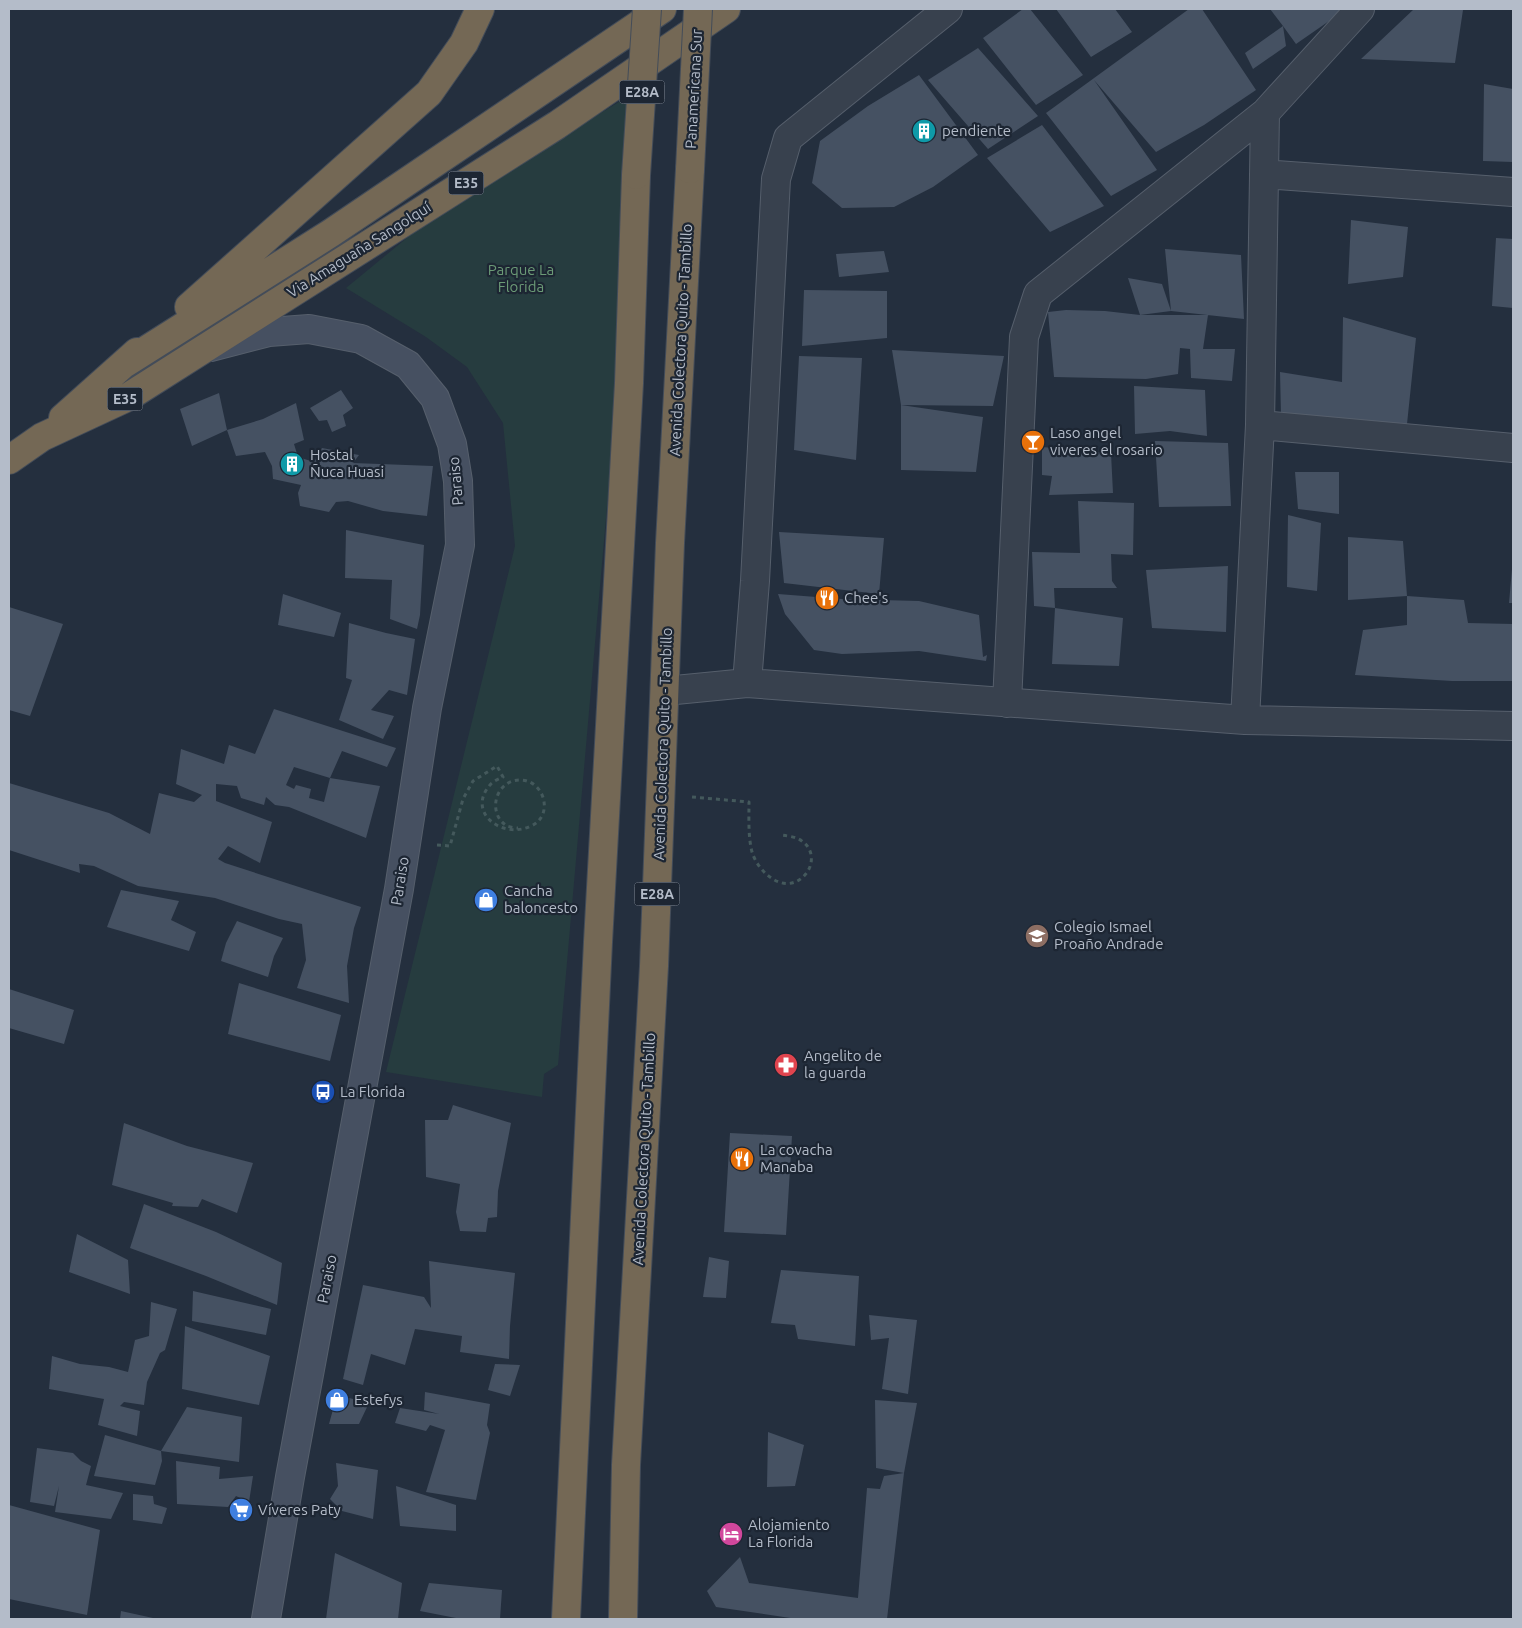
<svg xmlns="http://www.w3.org/2000/svg" width="1522" height="1628" font-family="Ubuntu,sans-serif">
<style>
.green{fill:#263c3f}
.building{fill:#455162}
.lines{fill:none;stroke-linecap:round;stroke-linejoin:round}
.street-casing{stroke:#565f6c;stroke-width:30}
.secondary-casing{stroke:#565f6c;stroke-width:30}
.highway-casing{stroke:#434c59;stroke-width:30}
.path{stroke:#44595c;stroke-width:3;stroke-dasharray:4 4;stroke-linecap:butt}
.street{stroke:#38414e;stroke-width:28}
.secondary{stroke:#465061;stroke-width:28}
.highway{stroke:#746855;stroke-width:28}
.highway-bridge-casing{stroke:#434c59;stroke-width:30;stroke-linecap:butt}
.highway-bridge{stroke:#746855;stroke-width:28}
.labels{text-anchor:middle;stroke-width:4.5;stroke-linejoin:round;paint-order:stroke}
.shield{fill:#1d2633;stroke:#878f9c;stroke-width:1}
.shield-label{font-size:14px;font-weight:bold;fill:#b4bcc9}
.street-label{font-size:15px;fill:#b4bcc9;stroke:#1d2633}
.poi-label{font-size:15px;fill:#b4bcc9;stroke:#1d2633;text-anchor:start}
.park-label{font-size:15px;fill:#6b9a76;stroke:#1d2633}
</style>
<rect width="100%" height="100%" fill="#242f3e"/>
<path class="green" d="M629,96L621,347L558,1065L544,1074L542,1097L386,1072L515,546L503,423L467,367L426,337L346,288L447,205Z"/>
<path class="building" d="M1023,9H1030L1083,75L1036,105L983,38Z
M1056,9H1115L1132,32L1091,57Z
M1189,9H1202L1256,90L1204,125L1156,152L1094,80L1157,170L1111,196L1046,113Z
M1270,9H1343L1345,10L1296,44L1283,26L1286,46L1253,69L1245,53L1283,26Z
M1414,9L1463,10L1455,63L1361,59Z
M978,48L1038,116L988,149L928,80Z
M919,75L978,155L933,187L894,207L842,208L812,183L820,141L868,106Z
M1484,84L1513,89V162L1483,161Z
M1042,125L1104,206L1050,232L987,158Z
M1351,220L1408,227L1403,277L1348,284Z
M1496,238L1513,239V308L1492,306Z
M1165,249L1241,255L1244,319L1171,311Z
M884,251L889,272L839,277L836,254Z
M1128,278L1162,284L1171,311L1140,315H1208L1203,349H1235L1232,381L1191,378L1190,349L1180,348L1178,374L1146,379L1054,377L1048,312L1066,310L1105,311L1140,315Z
M804,290L887,291V338L802,346Z
M1343,317L1416,338L1407,424L1341,422L1281,415L1280,372L1342,382Z
M892,350L1004,356L993,406L901,405L983,417L976,472L901,470V405Z
M799,356L862,358L856,460L794,450Z
M1134,386L1205,390L1207,436L1170,431L1135,434Z
M341,390L353,408L343,415L346,426L332,432L327,420L319,421L310,408Z
M219,393L227,430L192,446L180,409Z
M296,403L304,440L294,444L298,457L314,462L322,448L359,455L353,463L433,466L427,516L383,511L348,501L336,502L329,512L300,506L298,493L301,485L273,479L272,466L265,452L236,456L227,430L263,419Z
M1155,441L1228,443L1231,506L1159,507Z
M1042,447L1111,453L1113,493L1049,495L1052,476L1042,475Z
M1295,472H1339V514L1298,509Z
M1078,501L1134,503L1133,555L1111,554L1112,581L1117,588H1054L1055,608L1034,606L1032,552L1080,553Z
M1288,515L1321,523L1317,591L1287,587Z
M346,530L424,545L420,615L417,629L390,619L392,580L345,578Z
M779,532L884,538L879,594L784,583Z
M1348,537L1403,541L1407,596L1348,600Z
M1228,566L1226,632L1152,628L1146,570Z
M1512,569H1513V603H1509Z
M283,594L341,613L334,637L278,625Z
M778,594L842,599L919,601L979,615L983,657L987,655L986,661L919,651L842,654L814,650L785,614Z
M1407,596L1464,600L1468,623L1513,624V681H1452L1355,675L1363,630L1407,625Z
M9,607L63,624L30,716L9,710Z
M1055,608L1123,618L1119,666L1052,664Z
M349,623L386,633L415,639L407,695L389,690L371,710L394,716L383,739L339,720L352,680L346,678Z
M274,709L396,748L387,767L342,751L330,778L294,767L286,785L294,789L296,785L311,789L309,798L324,802L330,778L380,786L366,838L289,807L275,805L266,797L264,805L241,798L237,786L216,784V801L272,822L260,863L228,846L218,859L225,863L361,907L354,928L347,966L349,1003L297,988L306,960L302,924L279,919L215,898L138,886L94,866L79,864L80,873L9,850V783L109,813L150,834L159,793L194,802L202,795L176,784L181,749L224,764L229,745L255,754Z
M121,890L179,901L171,920L196,932L189,951L107,927Z
M237,921L283,938L274,956L268,977L221,961L226,943Z
M239,983L341,1015L330,1061L228,1034Z
M9,989L74,1010L64,1044L9,1028Z
M453,1105L511,1123L498,1191L497,1217L488,1218L486,1232L460,1231L456,1212L460,1184L426,1177L425,1120H448Z
M124,1123L187,1146L253,1163L237,1213L202,1199L198,1207L172,1206L173,1203L112,1185Z
M730,1133L792,1136L786,1235L724,1232Z
M144,1204L216,1232L282,1263L277,1305L206,1276L130,1248Z
M77,1234L128,1260L130,1294L69,1272Z
M709,1257L729,1261L726,1298L703,1297Z
M429,1261L515,1273L510,1326L509,1359L460,1352L462,1336L415,1329L405,1365L371,1354L363,1385L343,1379L363,1285L424,1297L431,1308Z
M781,1270L859,1276L855,1346L798,1339L795,1325L771,1323Z
M193,1291L271,1309L266,1335L192,1321Z
M151,1302L177,1309L165,1350L160,1353L147,1382L144,1405L124,1402L120,1406L140,1411L137,1436L98,1425L104,1399L49,1389L52,1356L80,1364L109,1367L128,1372L135,1340L149,1336Z
M869,1315L917,1320L908,1394L882,1389L889,1338L871,1340Z
M185,1326L270,1356L259,1405L182,1389Z
M495,1364L520,1365L510,1396L488,1390Z
M425,1392L490,1404L487,1425L490,1433L476,1500L426,1492L445,1430L430,1425L426,1431L395,1423L400,1408L439,1414L424,1410Z
M337,1395L369,1403L359,1424H329Z
M875,1400L917,1403L904,1473L876,1468Z
M187,1407L242,1417L239,1462L161,1451Z
M768,1432L804,1445L795,1486L767,1487Z
M105,1435L161,1451L162,1461L155,1485L94,1476Z
M37,1448L73,1453L81,1461L91,1466L86,1485L123,1493L111,1519L55,1512L59,1486L54,1506L30,1502Z
M176,1461L220,1467L219,1479L253,1476L249,1502L236,1496L228,1507L177,1504Z
M336,1463L378,1470L373,1519L342,1511L330,1499L338,1486Z
M904,1473L887,1619H797L716,1607L707,1591L740,1557L749,1583L858,1598L867,1488L880,1489L884,1476Z
M396,1486L456,1505V1531L400,1526Z
M133,1494L153,1496L154,1504L167,1508L162,1524L133,1520Z
M9,1505L100,1530L87,1615L9,1599Z
M335,1553L402,1583L398,1619H326Z
M429,1583L502,1590L500,1619H461L420,1611Z
M121,1611L153,1618V1619H120Z"/>
<g class="lines">
<g class="street-casing">
<path id="street" d="M1264,174L1513,192
M1260,425L1513,448
M747,683L755,581L776,179L788,138L948,9
M665,691L747,683L1245,720L1513,726
M1007,703L1024,337L1038,294L1265,113L1360,9
M1245,720L1260,425L1265,113"/>
</g>
<g class="secondary-casing">
<path id="secondary" d="M211,347L269,332L309,329L361,339L408,365L435,398L452,444L458,481L460,545L427,708L399,889L290,1477L266,1619"/>
</g>
<g class="highway-casing">
<path id="highway" d="M189,307L429,93L464,43L480,9
M124,364L331,233L662,9
M63,418L137,352
M9,460L42,437L128,397L557,125L726,9
M566,1619L598,942L629,383L636,175
M623,1619L626,1465L654,966L670,543L690,169"/>
</g>
<path class="path" d="M692,797L749,802C749,818 748,836 752,852C758,872 784,896 804,876C814,866 814,850 803,842C798,837 788,836 781,835
M437,845L450,846L463,799L473,781L497,766L503,777C499,779 493,781 490,785C466,812 502,840 531,826C554,816 545,781 521,780C496,779 486,813 507,826C510,827 515,828 518,828"/>
<use href="#street" class="street"/>
<use href="#secondary" class="secondary"/>
<use href="#highway" class="highway"/>
<g class="highway-bridge-casing">
<path id="highway-bridge" d="M690,169L698,9
M636,175L647,9"/>
</g>
<use href="#highway-bridge" class="highway-bridge"/>
</g>
<defs>
<g id="building-disc" transform="scale(1.25)"><circle r="9.5" fill="#0f9aa8" stroke="#1d2633"/><path d="M-4-6H4V6H1V3H-1V6H-4ZM-2.5-4.3h1.7v1.8h-1.7ZM.8-4.3h1.7v1.8H.8ZM-2.5-1h1.7V.8h-1.7ZM.8-1h1.7V.8H.8Z" fill="#fff"/></g>
<g id="bar-disc" transform="scale(1.25)"><circle r="9.5" fill="#e8710a" stroke="#1d2633"/><path d="M-6-5H6L.8 .8V4.5H3.5V6h-7V4.5H-.8V.8Z" fill="#fff"/></g>
<g id="restaurant-disc" transform="scale(1.25)"><circle r="9.5" fill="#e8710a" stroke="#1d2633"/><path d="M-5-6h1v4h1v-4h1v4h1v-4h1v5L-1.5 .5V6h-2V.5L-5-1ZM5-6V6H3V1.5H1.5Q1.5-4 5-6Z" fill="#fff"/></g>
<g id="shop-disc" transform="scale(1.25)"><circle r="9.5" fill="#3f7fe0" stroke="#1d2633"/><path d="M-5-2.5h2.3a2.7 3.5 0 0 1 5.4 0H5L5.5 6h-11ZM-1.5-2.5h3a1.5 2.3 0 0 0-3 0Z" fill="#fff"/></g>
<g id="school-disc" transform="scale(1.25)"><circle r="9.5" fill="#8d6e63" stroke="#1d2633"/><path d="M0-5L7-2L0 1L-7-2ZM-4 1L0 2.5L4 1V4Q0 6-4 4Z" fill="#fff"/></g>
<g id="pharmacy-disc" transform="scale(1.25)"><circle r="9.5" fill="#e0444e" stroke="#1d2633"/><path d="M-2-6h4v4h4v4h-4v4h-4v-4h-4v-4h4Z" fill="#fff"/></g>
<g id="bus-disc" transform="scale(1.25)"><circle r="9.5" fill="#1a4fb4" stroke="#1d2633"/><path d="M-5-6H5V4H4V6H2V4H-2V6H-4V4H-5ZM-3.5-4V0h7V-4ZM-3.5 1.2v1.5H-2V1.2ZM2 1.2v1.5H3.5V1.2Z" fill="#fff"/></g>
<g id="supermarket-disc" transform="scale(1.25)"><circle r="9.5" fill="#3f7fe0" stroke="#1d2633"/><path d="M-6-5.5h2.5l.6 2H6L4.5 2H-2.5L-4.4-4H-6ZM-1.5 3.2a1.3 1.3 0 1 0 .1 0ZM3 3.2a1.3 1.3 0 1 0 .1 0Z" fill="#fff"/></g>
<g id="hotel-disc" transform="scale(1.25)"><circle r="9.5" fill="#d1479c" stroke="#1d2633"/><path d="M-6-4.5h1.5V1H6V5H4.5V3h-9V5H-6ZM-4 0a1.8 1.8 0 1 1 3.6 0ZM.5 0V-2.5h3Q6-2.5 6 0Z" fill="#fff"/></g>
</defs>
<g fill-rule="evenodd">
<use href="#building-disc" x="924" y="131"/>
<use href="#bar-disc" x="1033" y="442"/>
<use href="#building-disc" x="292" y="464"/>
<use href="#restaurant-disc" x="827" y="598"/>
<use href="#shop-disc" x="486" y="900"/>
<use href="#school-disc" x="1037" y="936"/>
<use href="#pharmacy-disc" x="786" y="1065"/>
<use href="#bus-disc" x="323" y="1092"/>
<use href="#restaurant-disc" x="742" y="1159"/>
<use href="#shop-disc" x="337" y="1400"/>
<use href="#supermarket-disc" x="241" y="1510"/>
<use href="#hotel-disc" x="731" y="1534"/>
</g>
<g class="labels">
<g class="shield">
<rect x="619.5" y="80.5" width="45" height="23" rx="4"/>
<rect x="448.5" y="171.5" width="35" height="23" rx="4"/>
<rect x="107.5" y="387.5" width="35" height="23" rx="4"/>
<rect x="634.5" y="882.5" width="45" height="23" rx="4"/>
</g>
<g class="shield-label">
<text x="642" y="97">E28A</text>
<text x="466" y="188">E35</text>
<text x="125" y="404">E35</text>
<text x="657" y="899">E28A</text>
</g>
<g class="street-label">
<text transform="translate(694 89) rotate(-87)" y="5">Panamericana Sur</text>
<text transform="translate(359 250) rotate(-32)" y="5">Via Amaguaña Sangolquí</text>
<text transform="translate(681 340) rotate(-87)" y="5">Avenida Colectora Quito - Tambillo</text>
<text transform="translate(456 481) rotate(-95)" y="5">Paraiso</text>
<text transform="translate(663 744) rotate(-88)" y="5">Avenida Colectora Quito - Tambillo</text>
<text transform="translate(400 881) rotate(-81)" y="5">Paraiso</text>
<text transform="translate(644 1149) rotate(-87)" y="5">Avenida Colectora Quito - Tambillo</text>
<text transform="translate(327 1279) rotate(-79)" y="5">Paraiso</text>
</g>
<g class="poi-label">
<text x="942" y="136">pendiente</text>
<text x="1050" y="438">Laso angel<tspan x="1050" dy="17">viveres el rosario</tspan></text>
<text x="310" y="460">Hostal<tspan x="310" dy="17">Ñuca Huasi</tspan></text>
<text x="844" y="603">Chee's</text>
<text x="504" y="896">Cancha<tspan x="504" dy="17">baloncesto</tspan></text>
<text x="1054" y="932">Colegio Ismael<tspan x="1054" dy="17">Proaño Andrade</tspan></text>
<text x="804" y="1061">Angelito de<tspan x="804" dy="17">la guarda</tspan></text>
<text x="340" y="1097">La Florida</text>
<text x="760" y="1155">La covacha<tspan x="760" dy="17">Manaba</tspan></text>
<text x="354" y="1405">Estefys</text>
<text x="258" y="1515">Víveres Paty</text>
<text x="748" y="1530">Alojamiento<tspan x="748" dy="17">La Florida</tspan></text>
</g>
<g class="park-label">
<text x="521" y="275">Parque La<tspan x="521" dy="17">Florida</tspan></text>
</g>
</g>
<rect width="1522" height="1628" fill="none" stroke="#b4bcc9" stroke-width="20"/>
</svg>
